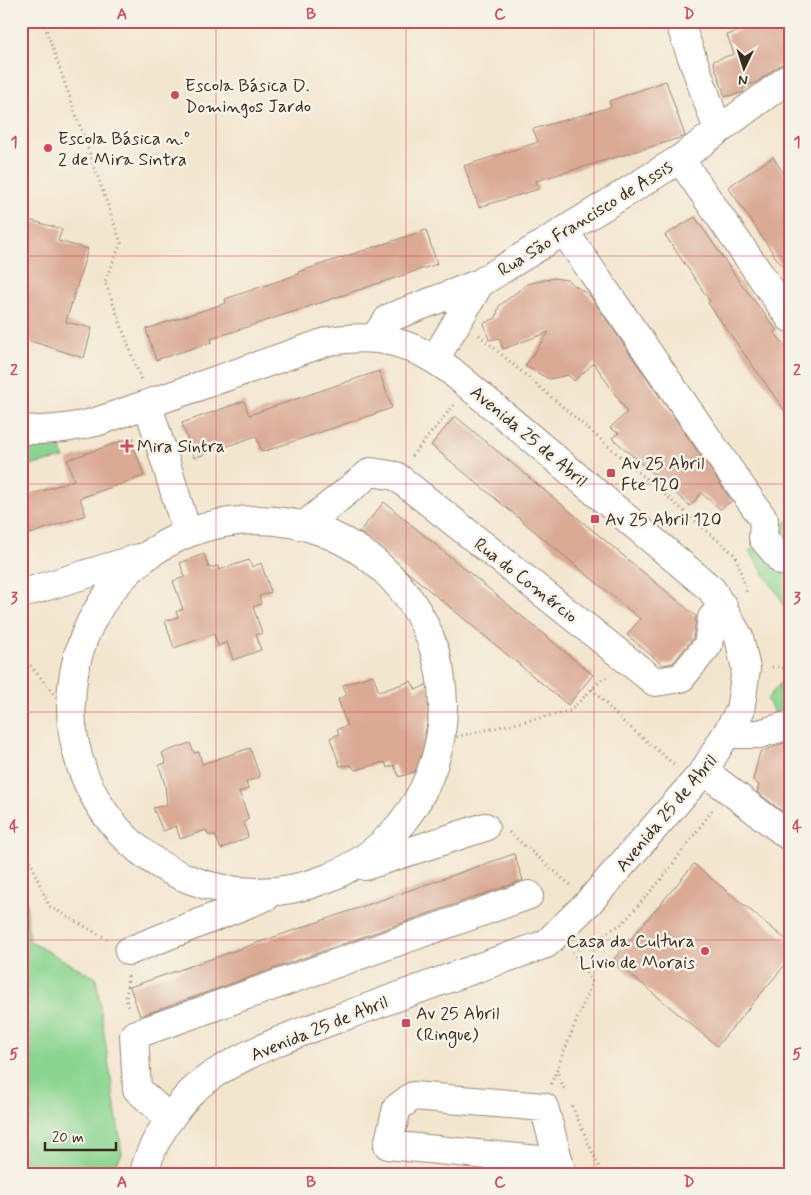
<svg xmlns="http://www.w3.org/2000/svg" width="811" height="1195" font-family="Mynerve,sans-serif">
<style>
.green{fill:#8bd591;stroke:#638058}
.building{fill:#daaa95}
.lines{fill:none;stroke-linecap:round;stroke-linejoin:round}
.minor-casing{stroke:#978876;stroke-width:30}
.path{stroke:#978876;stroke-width:3;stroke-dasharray:1 4;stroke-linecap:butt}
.minor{stroke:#fff;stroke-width:28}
.grid{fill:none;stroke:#d1495b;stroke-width:1;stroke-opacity:0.55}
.poi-dot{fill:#d1495b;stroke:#f7f3e8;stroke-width:2}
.labels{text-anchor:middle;stroke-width:5;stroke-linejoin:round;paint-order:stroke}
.poi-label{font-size:18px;fill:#3b2a1e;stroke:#f7f3e8;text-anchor:start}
.street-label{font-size:18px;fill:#3b2a1e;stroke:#f7f3e8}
.neatline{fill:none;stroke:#d1495b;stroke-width:2}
.grid-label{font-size:16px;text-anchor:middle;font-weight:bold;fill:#d1495b}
</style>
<rect width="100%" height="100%" fill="#f7f3e8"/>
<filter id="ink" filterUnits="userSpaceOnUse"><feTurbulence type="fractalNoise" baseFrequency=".02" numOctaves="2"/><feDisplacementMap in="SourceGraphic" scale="10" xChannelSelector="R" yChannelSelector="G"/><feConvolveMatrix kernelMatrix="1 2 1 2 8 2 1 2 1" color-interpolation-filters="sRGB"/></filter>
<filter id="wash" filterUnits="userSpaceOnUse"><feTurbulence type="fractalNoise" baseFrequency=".0096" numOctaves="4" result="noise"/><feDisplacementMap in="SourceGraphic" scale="20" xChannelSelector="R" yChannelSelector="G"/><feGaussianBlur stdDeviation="1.12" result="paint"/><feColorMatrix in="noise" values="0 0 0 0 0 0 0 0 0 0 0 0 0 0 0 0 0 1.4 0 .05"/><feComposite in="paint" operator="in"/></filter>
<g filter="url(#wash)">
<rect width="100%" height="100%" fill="#f3e6cf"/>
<path class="green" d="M60,446L64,458L37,464L21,465V448Z
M790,519V630L782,601L749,551Z
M790,672V711L776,716L767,699Z
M21,835L29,941L96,978L122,1154L110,1174H21Z"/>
<g id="blocks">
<path class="building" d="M738,21H790V63L780,65L757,82L742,87L744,92L725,97L713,61L734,54L727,35L741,30Z
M666,81L685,136L683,137L536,181L539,189L479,207L464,166L538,142L533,129L611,107L609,101Z
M773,157L790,183V278L728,187Z
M695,217L739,281L777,330L774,332L790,353V418L708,303L710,301L665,235Z
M21,218L62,229L58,241L88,249L66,322L92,328L84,358L21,338Z
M426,230L437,264L211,339L212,342L156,360L146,329L226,303L225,299L299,274L298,272Z
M554,278L567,280L590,296L732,501L720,509L701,493L690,506L612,438L619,433L610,428L627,412L594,363L574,381L568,375L549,379L525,366L549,332L503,349L499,338L489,340L484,323L496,318L499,306L527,284Z
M379,371L392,408L262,452L256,436L194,458L182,423L244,401L249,415Z
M455,416L696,616L693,638L673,663L663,665L627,635L640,619L431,445Z
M131,438L144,476L80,498L86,515L21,537V498L74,480L67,460Z
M384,502L593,675L568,705L359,532Z
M204,554L209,568L218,566L219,570L249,560L252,567L261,563L271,592L259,596L261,604L253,607L262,633L256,635L261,650L233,660L227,642L218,646L214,634L174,648L165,621L178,617L176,612L183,609L173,581L185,577L180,563Z
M373,675L379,692L411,681L416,690L428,684L439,712L428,719L425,734L431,752L422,755L426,768L399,777L394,765L387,768L385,762L355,770L351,765L340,766L330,738L339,734L337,729L347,726L338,699L347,695L343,685Z
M790,741V814L787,815L757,792L759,785L753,780L760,752Z
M190,743L194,753L199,752L202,764L250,748L260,777L246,782L248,789L239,792L249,819L244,822L248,837L221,849L215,835H208L206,830L180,839L176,826L163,831L153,808L167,805L165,785L159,765L166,763L162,753Z
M514,854L523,880L140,1016L130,987Z
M694,864L790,943V959L717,1046L613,960Z"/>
</g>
</g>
<g filter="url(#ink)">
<use href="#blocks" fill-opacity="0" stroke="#978876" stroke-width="1"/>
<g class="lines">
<g class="minor-casing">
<path id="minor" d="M679,21L718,130
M680,159L789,78
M564,231L764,520L763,538L782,561L790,557
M374,338L389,318L480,283L680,159L790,318
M435,359L480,283
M148,405L187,532
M21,429C47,432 71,428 96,422L329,341C377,333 410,341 450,370L712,590L739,637L746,669L740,711L704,771L589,902L546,944C485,965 424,987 364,1009C312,1028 257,1046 211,1076C182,1095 151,1140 144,1174
M71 706a186 186 0 1 1 372 0a186 186 0 1 1-372 0Z
M305,525L371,472L396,476L655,682L681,678L708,645L712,618L723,606
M21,594L139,558
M728,734H759L790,725
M704,771L790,837
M365,866L485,827
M129,951L267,896
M170,1119L137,1089L134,1035L529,895
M559,1162L388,1145L397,1108L413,1096L544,1107L562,1174"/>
</g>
<path class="path" d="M43,21L121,243L105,281L141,380
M479,335L736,556L747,594
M412,456L454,405
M21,654L69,712
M772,667L790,669
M592,689L619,718L676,766
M442,740L570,711L602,679L608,677
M509,832L570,885
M21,849L28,856L49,906L107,939
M593,941L605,956
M578,950L623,923L664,876L714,808
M128,976L126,999L129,1010
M556,1069L565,1091
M551,1084L592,982L573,952
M572,1106L602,1174"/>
<use href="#minor" class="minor"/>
</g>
</g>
<path class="grid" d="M216,21V1174M406,21V1174M594,21V1174M21,256H790M21,484H790M21,712H790M21,940H790"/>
<g class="poi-dot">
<circle cx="175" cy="95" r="5"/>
<circle cx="48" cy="148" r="5"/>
<path d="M124.5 438.5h5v5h5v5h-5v5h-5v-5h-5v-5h5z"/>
<rect x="606" y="468" width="10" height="10" rx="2.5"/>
<rect x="590" y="514" width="10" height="10" rx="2.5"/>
<circle cx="705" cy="951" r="5"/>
<rect x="401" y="1018" width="10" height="10" rx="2.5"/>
</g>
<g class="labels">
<g class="poi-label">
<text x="185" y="91">Escola Básica D.<tspan x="185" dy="21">Domingos Jardo</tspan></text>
<text x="58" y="144">Escola Básica n.º<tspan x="58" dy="21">2 de Mira Sintra</tspan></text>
<text x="137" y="452">Mira Sintra</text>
<text x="621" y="469">Av 25 Abril<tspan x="621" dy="21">Fte 120</tspan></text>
<text x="605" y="525">Av 25 Abril 120</text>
<text x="695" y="947" text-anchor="end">Casa da Cultura<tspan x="695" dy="21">Lívio de Morais</tspan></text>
<text x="416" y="1019">Av 25 Abril<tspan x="416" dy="21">(Ringue)</tspan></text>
</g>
<g class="street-label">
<text transform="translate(585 218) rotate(-32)" y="6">Rua São Francisco de Assis</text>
<text transform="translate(529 436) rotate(40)" y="6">Avenida 25 de Abril</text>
<text transform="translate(526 580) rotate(38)" y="6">Rua do Comércio</text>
<text transform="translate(666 813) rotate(-50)" y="6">Avenida 25 de Abril</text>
<text transform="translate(319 1028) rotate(-22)" y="6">Avenida 25 de Abril</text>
</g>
</g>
<rect width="811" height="1195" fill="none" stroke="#f7f3e8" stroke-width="55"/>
<g transform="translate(744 68) rotate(184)" stroke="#f7f3e8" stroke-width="4" paint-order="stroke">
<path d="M0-4L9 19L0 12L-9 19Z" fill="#3b2a1e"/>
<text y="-8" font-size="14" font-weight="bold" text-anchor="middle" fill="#3b2a1e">N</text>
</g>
<path d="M45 1142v8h71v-8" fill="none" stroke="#3b2a1e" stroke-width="2.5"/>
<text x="52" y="1142" font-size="15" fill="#3b2a1e" stroke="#f7f3e8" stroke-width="4" paint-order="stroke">20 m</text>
<rect x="28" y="28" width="756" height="1140" class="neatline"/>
<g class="grid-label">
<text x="122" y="19">A</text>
<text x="311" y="19">B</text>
<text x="500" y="19">C</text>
<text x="689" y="19">D</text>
<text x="14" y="147">1</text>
<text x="797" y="147">1</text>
<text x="14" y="375">2</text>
<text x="797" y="375">2</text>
<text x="14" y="603">3</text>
<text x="797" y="603">3</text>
<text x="14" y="831">4</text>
<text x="797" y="831">4</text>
<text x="14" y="1059">5</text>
<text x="797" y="1059">5</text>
<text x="122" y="1187">A</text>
<text x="311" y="1187">B</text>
<text x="500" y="1187">C</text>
<text x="689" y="1187">D</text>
</g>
</svg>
